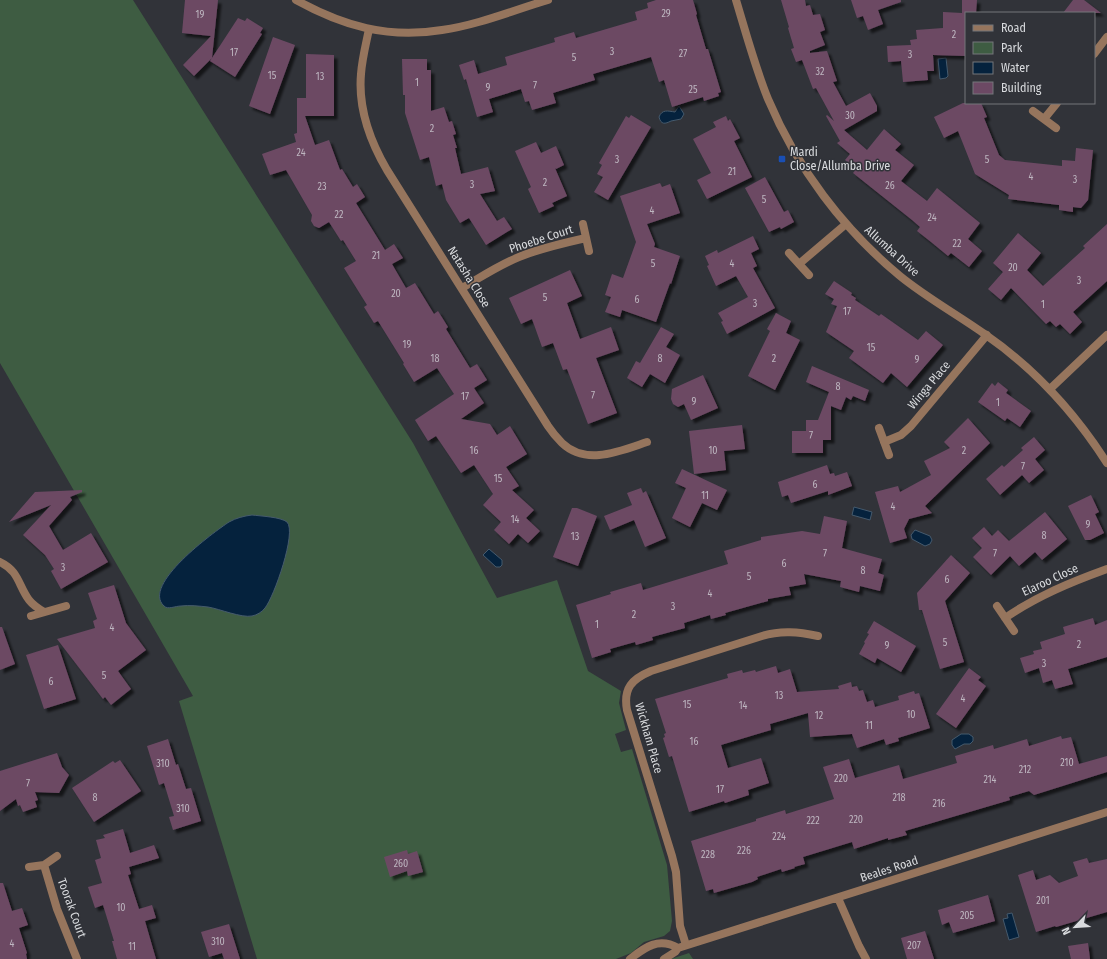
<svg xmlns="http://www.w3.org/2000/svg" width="1107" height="959" font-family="'Fira Sans Condensed',sans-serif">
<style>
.green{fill:#3e5c42}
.water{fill:#05223d;stroke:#455a6d}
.building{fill:#6c4964;filter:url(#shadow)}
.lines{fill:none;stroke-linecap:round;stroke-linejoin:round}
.street{stroke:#96755d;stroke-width:8}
.transit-dot{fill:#1a4fb4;stroke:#313339;stroke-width:1.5}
.labels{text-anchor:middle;stroke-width:3;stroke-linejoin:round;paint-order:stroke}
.number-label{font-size:10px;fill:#beb6c0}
.poi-label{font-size:12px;fill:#d9dbde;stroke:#313339;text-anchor:start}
.street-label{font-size:12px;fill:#d9dbde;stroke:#313339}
</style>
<defs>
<filter id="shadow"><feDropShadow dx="3.5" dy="3.5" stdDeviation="1" flood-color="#0009"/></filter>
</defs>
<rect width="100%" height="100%" fill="#313339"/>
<path class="green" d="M0,0H133L413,443L497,598L557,580L588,671L621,691L619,703L626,730L615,734L621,752L632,749L667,865L672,921L670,931L664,936L644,942L631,953L616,959H257L179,701L193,696L0,363Z
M689,953L693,959H671Z"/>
<path class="water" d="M946,58L948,76L946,78L940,79L938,59Z
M679,106L684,114L681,119C678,120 674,120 671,121C665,124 661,125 659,117C662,109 668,111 675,112Z
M854,507L872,512L870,520L852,515Z
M252,515C260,516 281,517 287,522C297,532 274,597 265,608C262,612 257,615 252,616C241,618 220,609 208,607C199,606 189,605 181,606C175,606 168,610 164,606C141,585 214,532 229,522C236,518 244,516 252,515Z
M915,530L930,536L932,540L930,544L925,546L912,539L911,535Z
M489,549L502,560V565L500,567H496L483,555Z
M961,734H969L973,737V741L970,744H964L955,749L952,745V740Z
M1012,913L1019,937L1009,940L1003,919L1008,918L1007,914Z"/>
<path class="building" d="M185,0H218L212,58L194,76L183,65L211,36L182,33Z
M656,0H693L697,14L696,15L706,49H708L721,92L718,93L719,96L704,101L703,97L672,107L664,80L659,82L651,57L593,74L595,80L553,93L556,103L532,110L529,101L525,102L521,89L489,99L493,112L477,117L466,79L464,80L459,65L474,60L478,74L507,65L505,57L555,42L554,38L574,32L576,38L637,20L635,12L648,8L647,3Z
M781,0H805L806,6L810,5L813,15L820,14L825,30L820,32L825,45L810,51V53L827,51L837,81L833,82L846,106L870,93L877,106V111L844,130L867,150L884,129L901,144L895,150L914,165L901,181L927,201L937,188L980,223L968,239L982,251L969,267L951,253L948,256L931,242L917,231L920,227L912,220L853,173L856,169L845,160L850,154L837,143L840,141L826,116L827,115L834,121L816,88L813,89L802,60L796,62L791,49L794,48L788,28L789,27Z
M851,0H901V2L878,10L883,24L868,30L863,16L857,18Z
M962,0H977L976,13H966V56L933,55L934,71H927L928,80L903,82L901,61L888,62L887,46L911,45L910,40L917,39L916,30L943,28V12L962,13Z
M1073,0H1084L1101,13H1063Z
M238,18L245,21L247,18L263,28L260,33L262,34L235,77L210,61Z
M273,37L295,45L270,114L249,106Z
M306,54L334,55V116H305L315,145L329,140L340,170L342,169L353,187L357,184L365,197L356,203L385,250L394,244L403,258L392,264L406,288L415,283L434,314L438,311L448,327L446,329L470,368L477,364L487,380L474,388L484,403L461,419L490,424L497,435L510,426L527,454L506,467L519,486L512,490L534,510L526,518L540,531L528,543L518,534L509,544L494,530L501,522L483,505L493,494L474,465L461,473L436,436L428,441L415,420L454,394L437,368L414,382L403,364L404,363L378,321L374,323L364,307L367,305L344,268L356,261L343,240L341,241L329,222L319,228L314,226L311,221L312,215L286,170L270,175L262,154L296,142L294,134L297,133V98H306Z
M402,59H427V70H431V111L444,107L449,122L452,121L456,134L453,135L457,148H455L461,174L488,167L495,191L480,194L497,221L504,217L512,229L486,245L469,218L460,223L446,200L442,184L436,186L429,157L420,160L405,113V95H403Z
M963,103H981L987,117L984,118L999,155L1005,160L1062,166V160L1075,161L1076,148L1093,150L1088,200L1081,208L1073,207V212L1059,210V205L1008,199L1009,195L975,174L958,131L944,138L934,117Z
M631,115L651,127L608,200L594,192L603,177L597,174L602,165L599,163L626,116L629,118Z
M726,116L728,121L730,119L740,138L734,141L752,177L707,199L697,180L711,173L693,139L716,127L713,122Z
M536,142L541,153L556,146L564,165L556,169L555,168L567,196L552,203L554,206L539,213L528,189L531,187L515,151Z
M765,177L784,212L788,210L794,222L781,229L780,227L769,232L745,188Z
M660,183L662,187L670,184L680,213L647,224L655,244L654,247L680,256L671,284L670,283L656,322L622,310L620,317L605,312L611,297L605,295L612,274L623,278L636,242L620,196Z
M1107,224V281L1073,312L1082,322L1070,334L1060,324L1056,327L1050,321L1046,324L1011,288L1001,300L988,289L1003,272L993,263L1018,233L1041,253L1027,270L1043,286L1085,248L1083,246Z
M753,236L759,249L751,253L757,266L753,268L775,308L727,334L721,322L723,321L718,313L748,297L736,276L716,286L707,266L709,265L705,256L717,250L718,253Z
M570,270L582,296L567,303L580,339L611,327L619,350L596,358L617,413L588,424L567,369L563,370L553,343L542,347L532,319L521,324L509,298Z
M834,281L852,293L851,295L856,298L855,300L879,316L881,314L918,340L926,331L943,345L907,387L891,373L883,383L849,358L854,351L826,332L837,306L831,304L834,299L825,294Z
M776,313L791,321L786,333L800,340L775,390L748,376L770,331L767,329Z
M661,327L674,334L666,347L680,355L665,383L650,374L642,387L627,378L636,361L640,363Z
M812,366L869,390L865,401L853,396L851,400L846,397L841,410L831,406V440H823V453H792V431H806V420H818L829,392L806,382Z
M703,375L718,408L691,420L684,404L678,407L673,404L671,399L672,389Z
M998,382L1008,390L1006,393L1031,411L1020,427L1007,418L1005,421L978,402L992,383L995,386Z
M968,418L990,443L925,506L932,513L909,519L904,529L907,538L890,543L875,492L898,486L900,492L931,475L924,461L950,448L944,442Z
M742,425L745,449L724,451L726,470L694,474L689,431Z
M1034,437L1045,450L1035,459L1044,470L1029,483L1022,475L1000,495L986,479L1002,465L1004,467L1023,450L1021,448Z
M827,465L830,474L834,473L835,476L847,472L852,486L828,495V491L791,503L788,495L782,497L778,482Z
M682,469L727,490L717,510L702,503L690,527L672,518L686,488L675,483Z
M641,488L643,493L646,491L666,538L645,547L634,520L610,530L604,516L632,505L627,493Z
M82,490V492L70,497L72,500L49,526L63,550L91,533L108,562L61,589L51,571L54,569L45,555L23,535L51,505L9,522L35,492Z
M1091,495L1099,512L1095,514L1104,533L1090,540H1085L1068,506Z
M572,508H577L597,516L578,566L553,557Z
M1045,512L1067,539L1042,560L1035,552L1019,566L1010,556L991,575L973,557L982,548L972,538L984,527L992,536L998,530L1009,541Z
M824,516L847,521L842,548L882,559L878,573L884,575L880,591L860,586L859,592L840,587L841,581L804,574L806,584L789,587L791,595L768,599V601L725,613L726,615L711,619L710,615L684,623L685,628L652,637L653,640L636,645L635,642L610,649L611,652L592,658L576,605L611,594L610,592L641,583L643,590L728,564L724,551L761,540V537L802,531L820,534Z
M951,555L970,573L945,601L964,662L940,669L922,610H919L917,593Z
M114,585L126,623L146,650L118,671L131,689L111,705L105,697L103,699L57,639L95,628L93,621L97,619L88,593Z
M1093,618L1095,625L1107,620V657L1068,669L1073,684L1055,689L1052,680L1043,683L1039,668L1025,673L1020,658L1034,654L1033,651L1042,649L1040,642L1065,634L1063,627Z
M874,621L916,646L901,672L877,658L875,663L859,654L865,643L864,642L869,634L867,633Z
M0,627H2L15,664L0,670Z
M58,645L76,699L44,709L26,655Z
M776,666L778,673L790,669L797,692L839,689L838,686L851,682L852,687L857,686L859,691L863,690L867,702L873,700L875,707L899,700L898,696L914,691L915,694L919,693L930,728L898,738L899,741L886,745L884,739L857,748L852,734L810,737L808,713L770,724L771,730L721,745L728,768L761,758L769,783L748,790L749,795L725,803L724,801L689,812L672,756L669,757L663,738L665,737L664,734L666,733L655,699L728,678L727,674L742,670L743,673L755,670L756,672Z
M969,668L981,677L978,680L986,686L956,728L936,714Z
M1061,736L1062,739L1071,737L1079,764L1107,756V772L1034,795L1029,791L1009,797L1010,800L905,831L907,835L888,840V838L854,849L852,842L803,857L805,864L794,867L795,868L782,872L781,869L757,877L758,879L752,882L714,893L713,889L706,891L691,841L756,821V819L785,810L786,814L834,799L823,767L849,759L855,778L899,765L903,779L957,763L955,756L993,745L994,749L1027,739L1029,746Z
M168,739L176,765L178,764L186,789L191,788L201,821L173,830L169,817L174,816L164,783L159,785L147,746Z
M57,753L62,767L69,775L59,793L35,792L38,800L35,801L37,807L23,812L20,805L18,806L16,799L0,811V771Z
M120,760L141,791L94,822L72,788L113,761L115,763Z
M123,829L130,853L154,845L159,858L129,867L131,874L128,875L139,909L152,905L156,918L145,921L156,959H117L112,941H114L103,905L95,908L88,887L102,883L95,860L101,858L96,840L105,838L103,835Z
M407,850L408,854L417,851L423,872L408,876L407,871L390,877L384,857Z
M1087,858L1089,863L1107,859V912L1056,927L1055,926L1036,932L1018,875L1033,870L1036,880L1050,875L1059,883L1078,876L1073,862Z
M0,883H3L12,911L22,908L28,925L19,928L27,953L26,954L27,959H0Z
M988,895L995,921L953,933L949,922L942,925L938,910Z
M229,924L240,959H224L222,953L209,957L201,932Z
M925,931L934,959H907L901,938Z
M1088,943L1090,959H1071L1068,946Z"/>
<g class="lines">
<path class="street" d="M296,0C343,26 388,39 442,30C478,25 514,10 548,0
M736,0C746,33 755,67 768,99C797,168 843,229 900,276C927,298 958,315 986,335C1035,369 1075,413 1107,463
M369,29C366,44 362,59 361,74C358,108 370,141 387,170L548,426C552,432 557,438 562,443C586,466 620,451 647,442
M1094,54L1107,37
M1033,111L1056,128
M1044,119L1057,103
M583,224L589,251
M789,253L809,275
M799,264L846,224
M462,288C481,277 499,265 519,257C541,248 564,243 586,238
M1050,389L1107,335
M879,428L889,455
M884,442L901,435L911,426L987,335
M0,562C19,571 18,585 29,600C33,605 39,609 44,612
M997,606L1014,631
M31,616L66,606
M1005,618C1037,596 1071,582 1107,569
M44,865L57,909L77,959
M29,867L44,865L57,856
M838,898L859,946L866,959
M686,945L680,926L676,872L672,856L627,710C623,688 632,679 651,671L762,636C781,630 799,632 818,636
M630,959C645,947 659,937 678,948
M664,959L675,952L678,948L1107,812"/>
</g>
<rect class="transit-dot" x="778" y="155" width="8" height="8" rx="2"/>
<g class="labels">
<g class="number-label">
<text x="666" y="17">29</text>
<text x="200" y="18">19</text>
<text x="954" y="38">2</text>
<text x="612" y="55">3</text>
<text x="234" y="56">17</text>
<text x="683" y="57">27</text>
<text x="910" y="58">3</text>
<text x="574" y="61">5</text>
<text x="820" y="75">32</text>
<text x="272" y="79">15</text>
<text x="320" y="80">13</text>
<text x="417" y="86">1</text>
<text x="535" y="89">7</text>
<text x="488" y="91">9</text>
<text x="693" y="93">25</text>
<text x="850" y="119">30</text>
<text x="432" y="132">2</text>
<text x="301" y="156">24</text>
<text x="617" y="163">3</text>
<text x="987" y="163">5</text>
<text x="732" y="175">21</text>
<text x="1031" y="180">4</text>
<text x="1075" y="183">3</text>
<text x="545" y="186">2</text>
<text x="472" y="188">3</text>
<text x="890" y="189">26</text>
<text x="322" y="190">23</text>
<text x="764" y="203">5</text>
<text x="652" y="214">4</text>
<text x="339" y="218">22</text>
<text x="932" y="221">24</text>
<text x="957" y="247">22</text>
<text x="376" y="259">21</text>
<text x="653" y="267">5</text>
<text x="732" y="267">4</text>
<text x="1013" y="271">20</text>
<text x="1079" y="284">3</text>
<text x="396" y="297">20</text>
<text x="545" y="301">5</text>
<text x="637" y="303">6</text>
<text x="755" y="307">3</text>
<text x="1043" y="308">1</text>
<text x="847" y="315">17</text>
<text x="407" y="348">19</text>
<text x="871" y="351">15</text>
<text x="435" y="362">18</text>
<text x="660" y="362">8</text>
<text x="774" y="362">2</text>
<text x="917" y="363">9</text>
<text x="838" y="390">8</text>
<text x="593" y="399">7</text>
<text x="465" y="400">17</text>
<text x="694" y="405">9</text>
<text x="998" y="406">1</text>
<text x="811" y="439">7</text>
<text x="474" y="454">16</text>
<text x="713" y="454">10</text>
<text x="964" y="454">2</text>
<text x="1023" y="470">7</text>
<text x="498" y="482">15</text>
<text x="815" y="488">6</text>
<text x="705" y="499">11</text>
<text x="893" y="510">4</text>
<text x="515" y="523">14</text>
<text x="1088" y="528">9</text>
<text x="1044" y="539">8</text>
<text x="575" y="540">13</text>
<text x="825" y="557">7</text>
<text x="995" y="557">7</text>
<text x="784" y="567">6</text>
<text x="63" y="571">3</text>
<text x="863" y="574">8</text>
<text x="749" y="580">5</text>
<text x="947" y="583">6</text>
<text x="710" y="597">4</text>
<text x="673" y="610">3</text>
<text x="634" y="618">2</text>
<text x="597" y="628">1</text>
<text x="112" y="631">4</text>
<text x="945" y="646">5</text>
<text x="1079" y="648">2</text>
<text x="887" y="649">9</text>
<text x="1044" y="667">3</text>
<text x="104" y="679">5</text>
<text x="51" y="685">6</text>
<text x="779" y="699">13</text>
<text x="963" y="702">4</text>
<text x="687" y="708">15</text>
<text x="743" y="709">14</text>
<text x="911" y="718">10</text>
<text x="819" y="719">12</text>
<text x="869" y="729">11</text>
<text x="694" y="745">16</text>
<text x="1067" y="766">210</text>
<text x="163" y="767">310</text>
<text x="1025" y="773">212</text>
<text x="841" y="782">220</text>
<text x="990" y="783">214</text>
<text x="28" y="787">7</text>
<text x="720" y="793">17</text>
<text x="95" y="801">8</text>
<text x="899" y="801">218</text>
<text x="939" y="807">216</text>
<text x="183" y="812">310</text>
<text x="856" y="823">220</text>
<text x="813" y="824">222</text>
<text x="779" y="840">224</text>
<text x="744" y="854">226</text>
<text x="708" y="858">228</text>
<text x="401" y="867">260</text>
<text x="1043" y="904">201</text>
<text x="121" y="911">10</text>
<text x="967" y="919">205</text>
<text x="218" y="945">310</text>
<text x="12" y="947">4</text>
<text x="914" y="949">207</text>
<text x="132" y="950">11</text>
</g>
<g class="poi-label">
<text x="790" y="156">Mardi<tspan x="790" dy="14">Close/Allumba Drive</tspan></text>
</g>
<g class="street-label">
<text transform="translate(541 239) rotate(-18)" y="4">Phoebe Court</text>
<text transform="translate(892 251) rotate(42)" y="4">Allumba Drive</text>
<text transform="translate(469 277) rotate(58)" y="4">Natasha Close</text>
<text transform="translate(929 385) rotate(-50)" y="4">Winga Place</text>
<text transform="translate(1050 580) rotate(-25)" y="4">Elaroo Close</text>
<text transform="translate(649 738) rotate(74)" y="4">Wickham Place</text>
<text transform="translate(889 869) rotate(-18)" y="4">Beales Road</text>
<text transform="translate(72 908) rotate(70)" y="4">Toorak Court</text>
</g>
</g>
<rect x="965" y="12" width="130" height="92" fill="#313339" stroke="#74767b"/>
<rect x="973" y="25" width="20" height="6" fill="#96755d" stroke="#74767b"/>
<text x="1001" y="32" font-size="12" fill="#d9dbde">Road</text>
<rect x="973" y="42" width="20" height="12" fill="#3e5c42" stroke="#74767b"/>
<text x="1001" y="52" font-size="12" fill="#d9dbde">Park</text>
<rect x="973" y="62" width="20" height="12" fill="#05223d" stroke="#74767b"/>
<text x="1001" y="72" font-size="12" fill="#d9dbde">Water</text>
<rect x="973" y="82" width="20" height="12" fill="#6c4964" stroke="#74767b"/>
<text x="1001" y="92" font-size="12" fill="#d9dbde">Building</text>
<g transform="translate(1075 927) rotate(245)" stroke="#313339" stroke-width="3" paint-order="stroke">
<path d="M0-3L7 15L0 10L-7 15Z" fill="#d9dbde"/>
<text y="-6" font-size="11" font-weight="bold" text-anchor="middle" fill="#d9dbde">N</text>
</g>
</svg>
